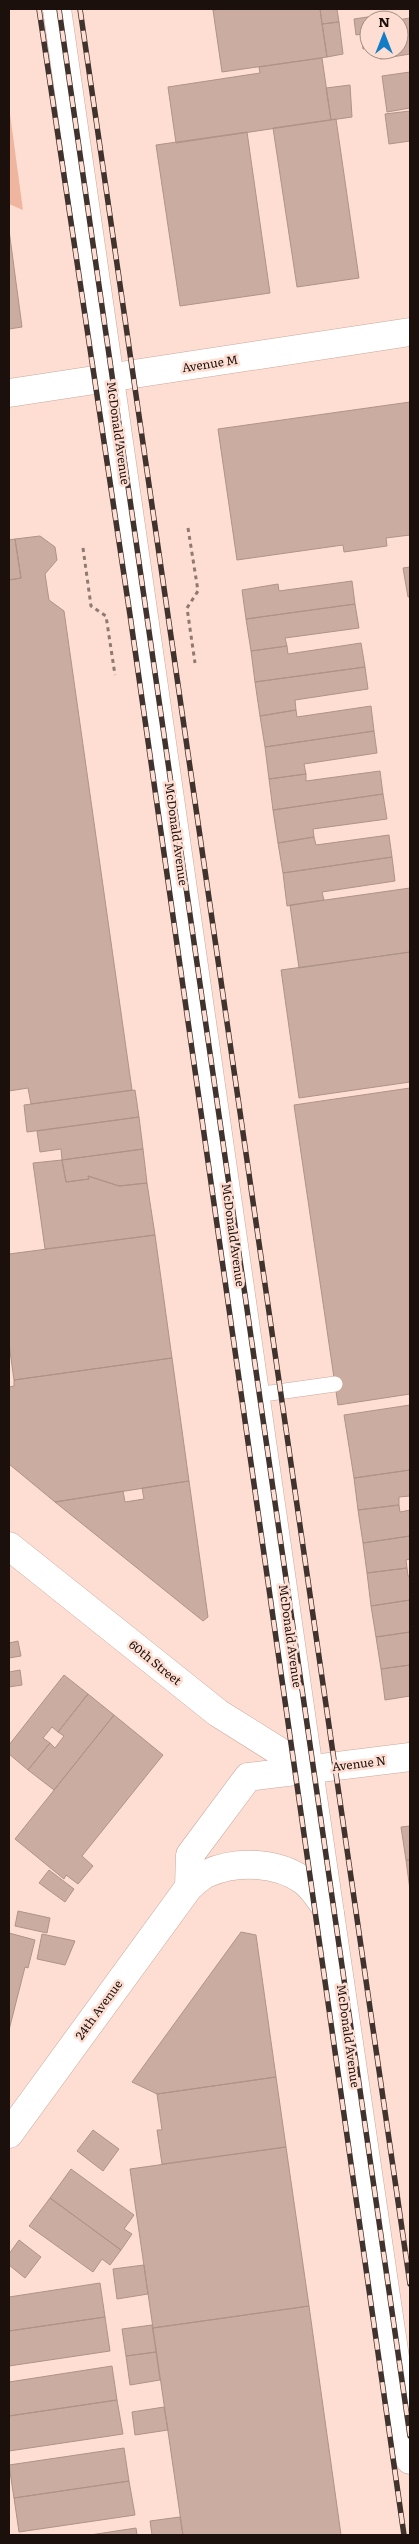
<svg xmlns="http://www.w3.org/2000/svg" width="419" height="2544" font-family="Literata,serif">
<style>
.green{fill:#f0b59e}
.building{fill:#caaca0;stroke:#b09387}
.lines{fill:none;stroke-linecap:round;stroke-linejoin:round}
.service-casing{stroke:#c8a99e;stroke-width:16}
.minor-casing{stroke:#c8a99e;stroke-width:29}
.secondary-casing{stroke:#c8a99e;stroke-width:29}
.path{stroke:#8f7a72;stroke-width:3;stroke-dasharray:4 4;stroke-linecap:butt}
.service{stroke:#fff;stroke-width:15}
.minor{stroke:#fff;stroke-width:28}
.secondary{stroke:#fff;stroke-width:28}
.rail-casing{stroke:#40322d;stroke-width:5.5}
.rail{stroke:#feded2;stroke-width:4;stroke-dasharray:11;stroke-linecap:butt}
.labels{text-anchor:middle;stroke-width:5;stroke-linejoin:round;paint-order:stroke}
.street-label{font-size:12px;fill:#1b100c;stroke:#feded2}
</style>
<rect width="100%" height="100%" fill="#feded2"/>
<path class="green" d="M9,107L23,210L9,204Z"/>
<path class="building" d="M221,9H320L327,57L222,72L213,10Z
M320,9H337L339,22L322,24Z
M374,16V20H369V48L363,49L361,34L356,35L354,19Z
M410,18V54L380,59L379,50H399V20H397Z
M339,22L343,54L327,57L322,24Z
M322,58L331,120L176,143L168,87L260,73L259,67Z
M410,72V108L387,112L382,76Z
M350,85L352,117L331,120L326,88Z
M410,111V141L389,144L385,114Z
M336,119L359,278L297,287L273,128Z
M247,132L270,293L180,306L156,145Z
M9,230L22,327L9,329Z
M410,402V535L386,538L387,546L344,552L343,545L237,560L218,429Z
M40,536L55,547L57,560L45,574L49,600L64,611L132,1090L31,1104L28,1088L9,1091V580L21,578L15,539Z
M15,539L21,578L9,580V540Z
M410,567V597H408L403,568Z
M352,581L355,604L246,619L242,590L278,584L279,591Z
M355,604L359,628L285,638L287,646L251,651L246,619Z
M361,643L365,667L255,682L251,651L287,646L288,654Z
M365,667L368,689L295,700L296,710L260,716L255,682Z
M371,706L374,731L265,747L260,716L296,710L297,717Z
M374,731L377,753L304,764L306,774L269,779L265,747Z
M380,771L383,794L273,810L269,779L306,774V781Z
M383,794L387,819L313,829L314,837L278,843L273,810Z
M389,835L392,857L283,873L278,843L314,837L316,845Z
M392,857L395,881L322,892L324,900L287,906L283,873Z
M410,888V952L299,968L290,905Z
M410,952V1082L299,1098L281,970Z
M410,1088V1394L338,1405L294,1105Z
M135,1090L139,1117L27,1132L24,1105Z
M139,1117L143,1149L62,1160L61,1149L40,1152L37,1131Z
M143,1149L147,1183L119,1186L88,1176L89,1179L66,1182L62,1160Z
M62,1160L66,1182L89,1179L88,1176L119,1186L147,1183L155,1235L45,1249L33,1163Z
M155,1235L172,1358L14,1380L9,1344V1254Z
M172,1358L189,1481L55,1502L9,1464V1387L14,1386V1380Z
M410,1405V1470L354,1478L344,1415Z
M410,1470V1496L399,1497V1505L358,1510L354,1478Z
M189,1481L208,1617L203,1621L55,1502L123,1491L125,1502L144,1499L142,1488Z
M399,1505L400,1512L410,1510V1536L363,1543L358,1510Z
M410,1536V1559L406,1560L407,1568L367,1573L363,1543Z
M407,1568L408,1576H410V1600L371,1606L367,1573Z
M410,1600V1632L376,1637L371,1606Z
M410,1632V1665L381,1669L376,1637Z
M18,1641L21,1656L9,1658V1643Z
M410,1665V1696L385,1700L381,1669Z
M20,1670L22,1685L9,1687V1672Z
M64,1675L88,1694L58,1732L52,1727L43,1738L50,1743L28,1770L9,1754V1745Z
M88,1694L114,1715L54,1790L28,1770L50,1743L55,1748L64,1736L58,1732Z
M114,1715L163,1755L82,1856L93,1866L78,1884L66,1875L64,1879L15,1839Z
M410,1826V1860H406L401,1827Z
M406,1860H410V1890Z
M49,1870L74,1889L65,1902L39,1883Z
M18,1911L50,1918L47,1933L15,1926Z
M241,1932L256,1935L276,2077L157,2094L132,2082Z
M9,1933L35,1940L28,1968L25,1967L9,2030Z
M42,1934L75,1941L65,1965L37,1959Z
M276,2077L286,2147L162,2164L157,2130H162L157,2094Z
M93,2130L119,2149L103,2171L77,2151Z
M286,2147L309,2306L153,2328L130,2169Z
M71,2169L134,2215L124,2229L132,2234L121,2250L50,2198Z
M50,2198L121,2250L110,2265L102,2259L93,2272L29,2226Z
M19,2240L41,2257L25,2278L9,2265V2254Z
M144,2265L148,2294L117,2299L113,2269Z
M100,2283L105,2317L9,2331V2297Z
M309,2306L341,2535H183L153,2328Z
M105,2317L110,2351L9,2366V2331Z
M152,2325L156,2352L126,2356L122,2329Z
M156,2352L160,2380L130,2385L126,2356Z
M112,2366L117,2400L9,2416V2382Z
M117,2400L123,2434L9,2451V2416Z
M164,2407L168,2430L135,2435L132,2412Z
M124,2448L129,2481L14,2498L9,2465Z
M129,2481L135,2515L19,2532L14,2498Z
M180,2517L183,2535H152L150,2521Z
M136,2528L137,2535H90Z"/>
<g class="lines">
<g class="service-casing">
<path id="service" d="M256,1395L335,1384"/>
</g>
<g class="minor-casing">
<path id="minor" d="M9,393L410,332
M9,1546L218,1713L309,1770
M189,1887L190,1855L248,1777L410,1757
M9,2134L189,1887C195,1882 201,1876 208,1873C237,1860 278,1862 304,1881C315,1890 322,1902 330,1914"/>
</g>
<g class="secondary-casing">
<path id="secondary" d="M57,9L309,1770L410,2460"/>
</g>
<path class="path" d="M188,528L198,591L187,608L195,663
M83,548L91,606L106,616L115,675"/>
<use href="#service" class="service"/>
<use href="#minor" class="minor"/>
<use href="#secondary" class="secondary"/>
<g class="rail-casing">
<path id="rail" d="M39,9L130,615L404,2535
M59,9L410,2436
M80,9L410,2284"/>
</g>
<use href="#rail" class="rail"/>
</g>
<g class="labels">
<g class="street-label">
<text transform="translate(210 364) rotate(-9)" y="4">Avenue M</text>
<text transform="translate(118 433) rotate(82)" y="4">McDonald Avenue</text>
<text transform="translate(176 834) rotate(82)" y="4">McDonald Avenue</text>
<text transform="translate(233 1235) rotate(82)" y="4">McDonald Avenue</text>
<text transform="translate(290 1636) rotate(82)" y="4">McDonald Avenue</text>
<text transform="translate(155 1663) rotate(39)" y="4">60th Street</text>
<text transform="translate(359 1764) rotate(-7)" y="4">Avenue N</text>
<text transform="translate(99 2010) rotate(-54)" y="4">24th Avenue</text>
<text transform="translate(348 2036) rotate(82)" y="4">McDonald Avenue</text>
</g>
</g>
<rect width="419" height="2544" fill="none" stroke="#1b100c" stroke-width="20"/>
<g transform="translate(384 35)"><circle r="24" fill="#feded2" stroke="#a38c83"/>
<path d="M0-4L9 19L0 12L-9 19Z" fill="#127dc7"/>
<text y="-8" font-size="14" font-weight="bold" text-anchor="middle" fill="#1b100c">N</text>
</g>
</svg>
